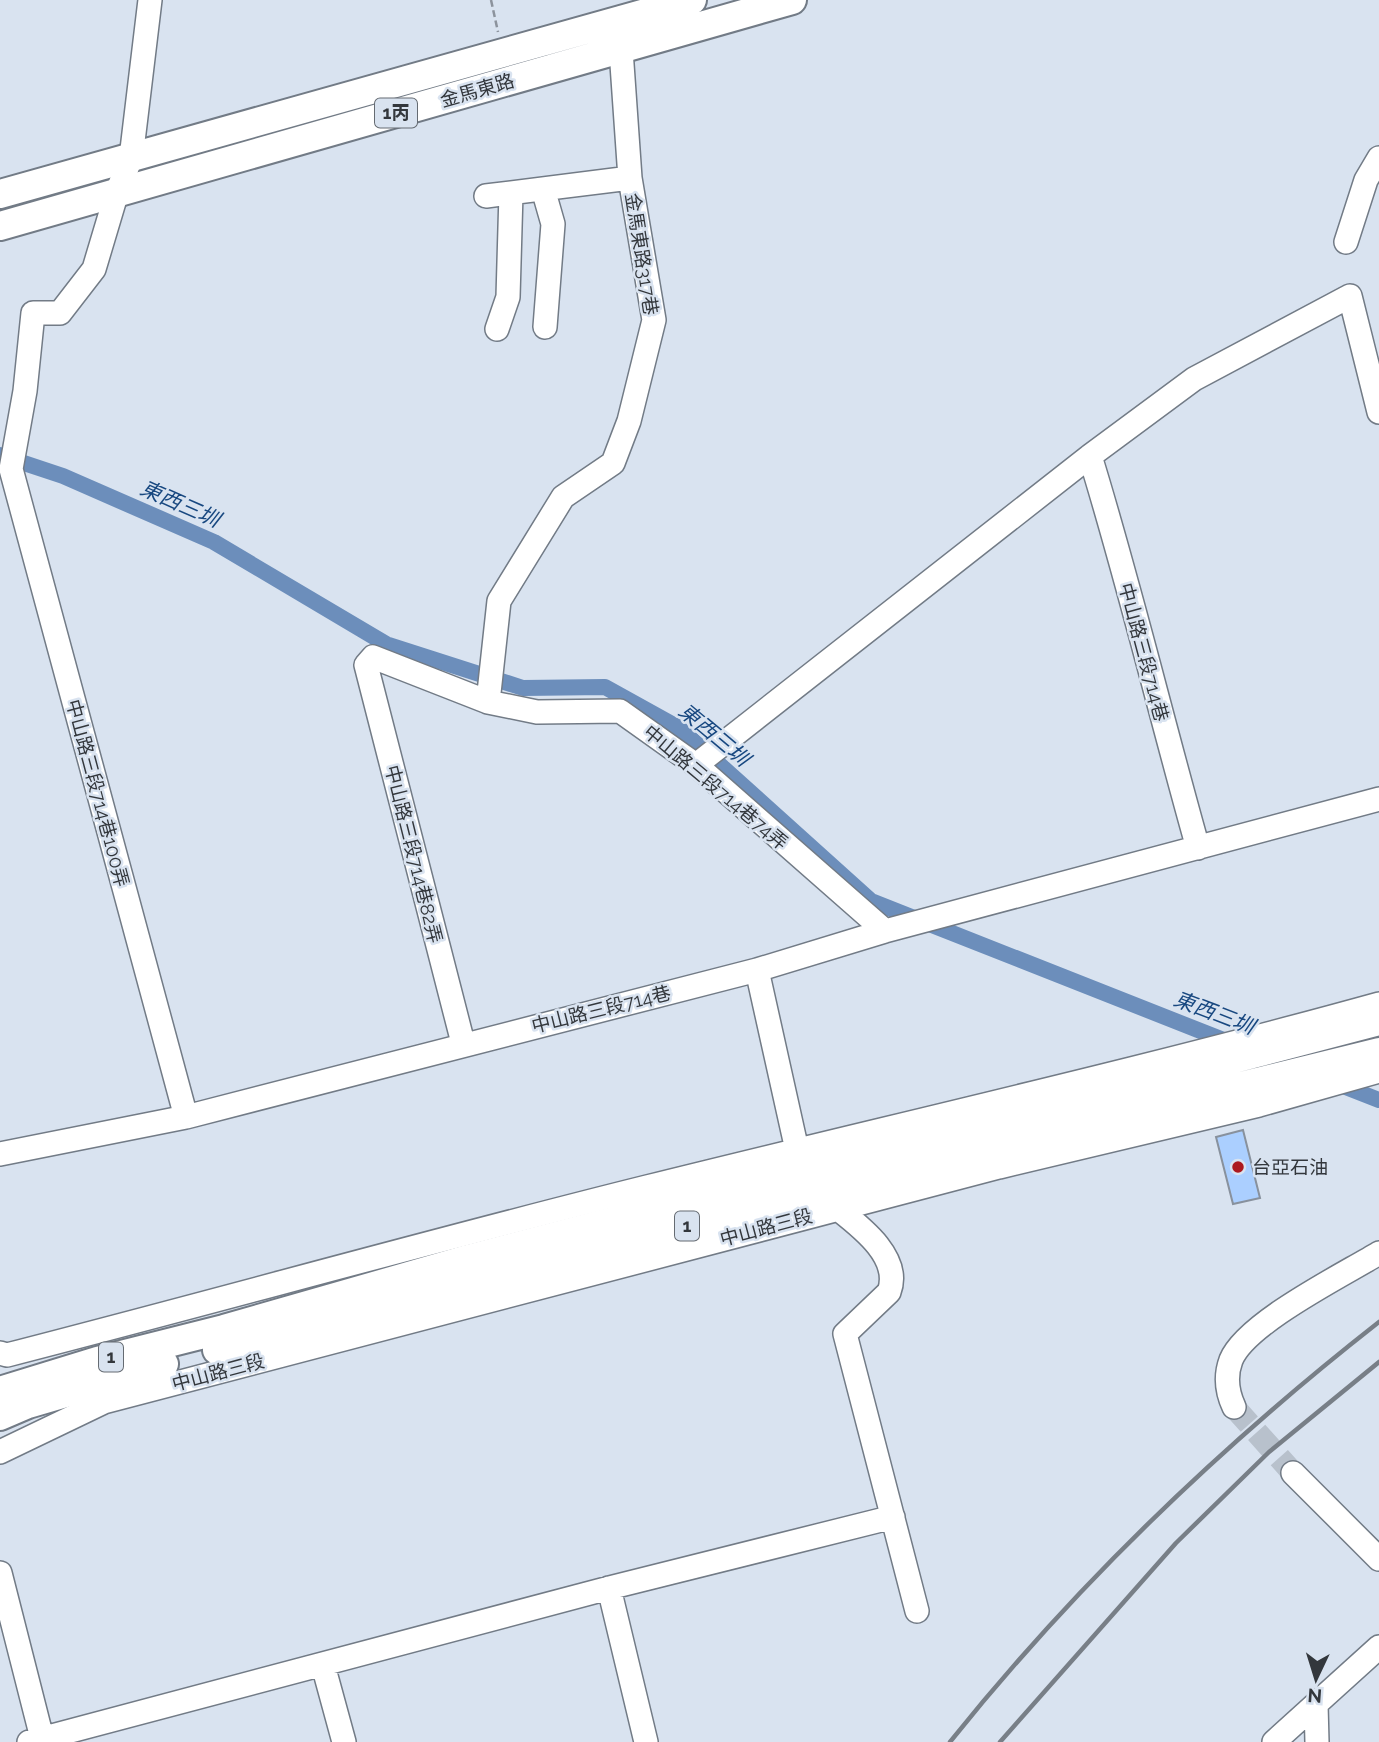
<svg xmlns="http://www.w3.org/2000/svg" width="1379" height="1742" font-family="Raleway,'Noto Sans TC',sans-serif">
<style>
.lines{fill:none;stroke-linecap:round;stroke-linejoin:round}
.canal{stroke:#6c8ebb;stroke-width:16}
.building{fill:#abcfff;stroke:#88919d;stroke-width:2}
.minor-tunnel{stroke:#b8c1cc;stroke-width:23;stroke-dasharray:23 11;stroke-linecap:butt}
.minor-casing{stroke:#727b86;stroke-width:26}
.major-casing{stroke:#727b86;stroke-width:32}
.path{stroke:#8c939d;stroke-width:2.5;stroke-dasharray:7 3.5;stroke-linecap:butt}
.minor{stroke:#fff;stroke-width:23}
.major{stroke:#fff;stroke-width:28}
.rail{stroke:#787f87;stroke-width:4.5}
.poi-dot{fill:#ac191f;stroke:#d9e3f0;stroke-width:2.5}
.labels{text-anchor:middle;stroke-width:5;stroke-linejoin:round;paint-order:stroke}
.shield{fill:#d9e3f0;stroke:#656b72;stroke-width:2}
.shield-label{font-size:18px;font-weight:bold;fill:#33373c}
.street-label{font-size:19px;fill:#33373c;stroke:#d9e3f0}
.poi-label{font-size:19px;fill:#33373c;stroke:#d9e3f0;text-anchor:start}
.water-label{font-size:21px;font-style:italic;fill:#184880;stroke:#d9e3f0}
</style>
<rect width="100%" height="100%" fill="#d9e3f0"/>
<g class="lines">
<path class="canal" d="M0,455L63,476L214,542L386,644L523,688L605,687L679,728L871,901L1231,1043
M1333,1082L1379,1100"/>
</g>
<path class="building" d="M1243,1130L1260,1198L1233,1204L1216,1137Z"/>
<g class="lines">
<path class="minor-tunnel" d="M1234,1407L1293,1473"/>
<g class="minor-casing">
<path id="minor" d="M150,0L131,158L117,192L94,269L60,313H33L25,391L11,469L186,1117
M543,189L553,224L545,327
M486,196L630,178
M1346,242L1366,180L1379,158
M497,329L508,297L511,193
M1090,456C1130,586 1161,717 1198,848
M488,702L499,601L563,497L613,463L629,421L654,320L630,178L621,50
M696,765L1090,456L1194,379L1350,296L1379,412
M757,970L797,1150
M463,1043L366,665L373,657L488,702L537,712L620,711L696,765L885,931
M0,1154L186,1117L757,970L885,931L1379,799
M838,1209C861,1227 902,1258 889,1292L845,1334L917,1611
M0,1353L7,1355C221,1300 434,1240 647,1187C892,1126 1137,1071 1379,1004
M1234,1407C1227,1392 1225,1376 1231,1360C1246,1323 1343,1275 1379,1253
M0,1452L104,1402L999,1167L1259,1105L1379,1071
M1293,1473L1379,1559
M0,1573L43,1742
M609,1588L646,1742
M323,1665L344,1742
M1316,1704L1317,1742
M29,1742L609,1588L893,1517
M1274,1742L1379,1647"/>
</g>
<g class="major-casing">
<path id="major" d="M0,194L692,0
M0,226L792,0
M217,1350L474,1280L993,1147L1379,1052
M0,1391L97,1361L224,1329L468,1259L1379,1021
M0,1416L28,1404L164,1364"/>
</g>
<path class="path" d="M491,0L498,32"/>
<use href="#minor" class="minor"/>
<use href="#major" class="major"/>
<path class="rail" d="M950,1742C1075,1586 1222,1445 1379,1322
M1000,1742L1176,1543L1269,1452L1379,1362"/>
</g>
<circle class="poi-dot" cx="1238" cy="1167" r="7"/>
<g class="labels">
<g class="shield">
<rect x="375" y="98.5" width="42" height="29" rx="5"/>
<rect x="675" y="1211.5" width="24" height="29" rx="5"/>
<rect x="99" y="1342.5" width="24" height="29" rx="5"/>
</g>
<g class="shield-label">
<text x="396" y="119">1丙</text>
<text x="687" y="1232">1</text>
<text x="111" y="1363">1</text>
</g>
<g class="street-label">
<text transform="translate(477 90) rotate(-16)" y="7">金馬東路</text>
<text transform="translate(642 254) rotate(81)" y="7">金馬東路317巷</text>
<text transform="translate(1144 652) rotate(75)" y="7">中山路三段714巷</text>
<text transform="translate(716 787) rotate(40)" y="7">中山路三段714巷74弄</text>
<text transform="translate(98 793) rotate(75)" y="7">中山路三段714巷100弄</text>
<text transform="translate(414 854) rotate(76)" y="7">中山路三段714巷82弄</text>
<text transform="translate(601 1009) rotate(-14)" y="7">中山路三段714巷</text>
<text transform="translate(766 1227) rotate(-15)" y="7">中山路三段</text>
<text transform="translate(218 1372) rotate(-15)" y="7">中山路三段</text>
</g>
<g class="poi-label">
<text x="1252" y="1174">台亞石油</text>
</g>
<g class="water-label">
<text transform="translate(180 504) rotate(24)" y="7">東西三圳</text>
<text transform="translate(714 735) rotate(40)" y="7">東西三圳</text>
<text transform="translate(1214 1013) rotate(21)" y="7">東西三圳</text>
</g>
</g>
<g transform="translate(1316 1679) rotate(184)" stroke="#d9e3f0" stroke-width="5" paint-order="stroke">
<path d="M0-5L12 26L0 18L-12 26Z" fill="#33373c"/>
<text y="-10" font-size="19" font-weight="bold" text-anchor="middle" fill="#33373c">N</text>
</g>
</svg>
